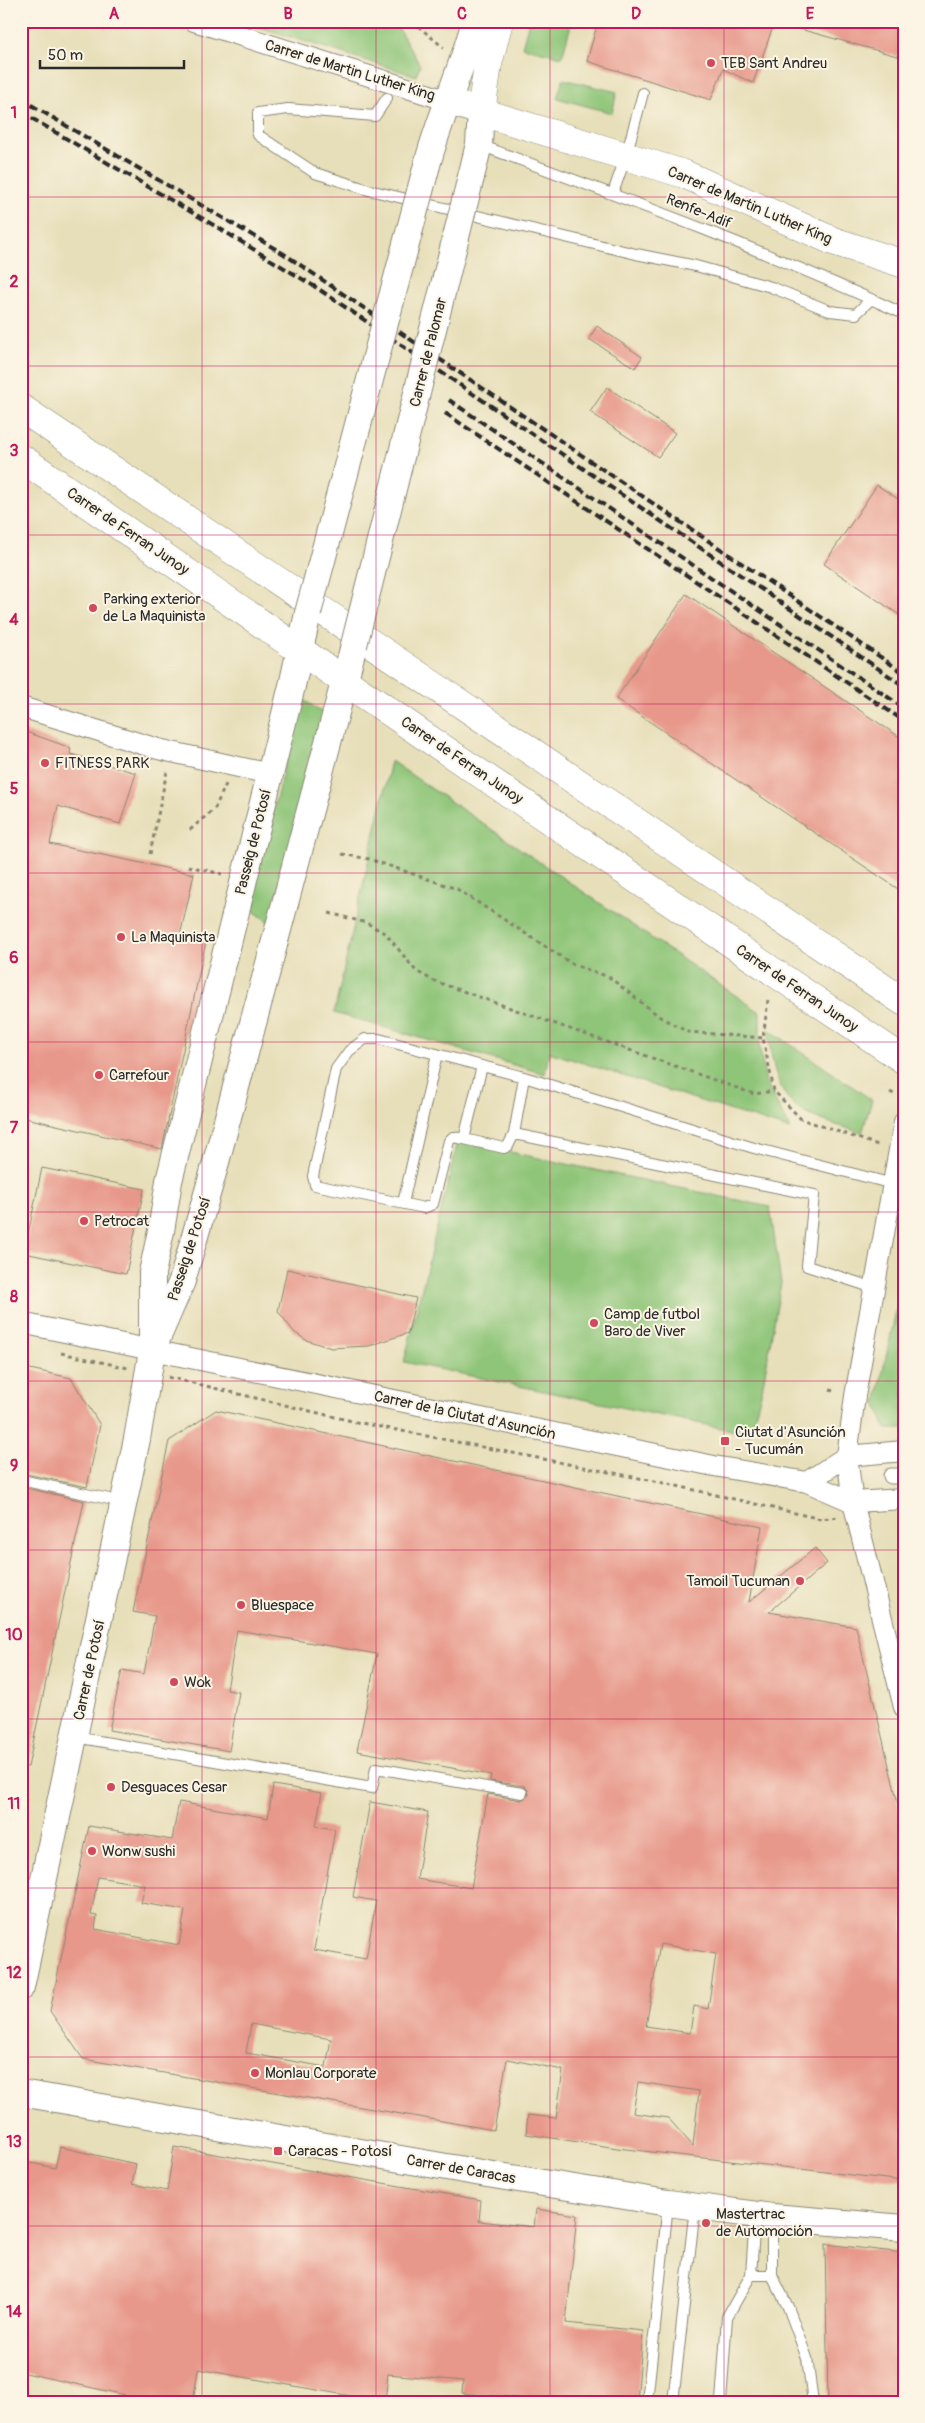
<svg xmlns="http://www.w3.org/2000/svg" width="925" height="2423" font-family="Pangolin,sans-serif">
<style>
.green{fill:#8ec578;stroke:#5c7852}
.building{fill:#e7988a;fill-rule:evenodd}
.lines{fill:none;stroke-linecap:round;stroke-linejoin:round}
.service-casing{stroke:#898572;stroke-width:12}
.pedestrian-casing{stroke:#898572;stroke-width:17}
.minor-casing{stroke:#898572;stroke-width:22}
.tertiary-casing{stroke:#898572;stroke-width:28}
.secondary-casing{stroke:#898572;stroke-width:29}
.trunk-casing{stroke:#898572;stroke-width:29}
.path{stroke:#898572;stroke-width:3;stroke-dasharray:4 4;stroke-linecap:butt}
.service{stroke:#fff;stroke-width:10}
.pedestrian{stroke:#fff;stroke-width:15}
.minor{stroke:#fff;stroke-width:20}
.tertiary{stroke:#fff;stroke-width:26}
.secondary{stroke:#fff;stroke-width:28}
.trunk{stroke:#fff;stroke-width:28}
.rail{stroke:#2b2b2b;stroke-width:4;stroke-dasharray:8 4;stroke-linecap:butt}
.tertiary-bridge-casing{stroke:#898572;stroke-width:28;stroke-linecap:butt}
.tertiary-bridge{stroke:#fff;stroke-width:26}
.grid{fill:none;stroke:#c2185b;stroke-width:1;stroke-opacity:0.55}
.poi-dot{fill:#d1495b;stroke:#fcf5e5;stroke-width:2}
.labels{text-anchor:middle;stroke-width:4;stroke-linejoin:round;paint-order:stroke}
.poi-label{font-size:15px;fill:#2b2b2b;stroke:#fcf5e5;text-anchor:start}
.street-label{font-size:15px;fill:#2b2b2b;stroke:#fcf5e5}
.neatline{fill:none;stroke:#c2185b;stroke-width:2}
.grid-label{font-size:16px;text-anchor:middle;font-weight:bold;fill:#c2185b}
</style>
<rect width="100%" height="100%" fill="#fcf5e5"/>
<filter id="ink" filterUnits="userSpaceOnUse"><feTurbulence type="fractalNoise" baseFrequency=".02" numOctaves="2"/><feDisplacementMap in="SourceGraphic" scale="10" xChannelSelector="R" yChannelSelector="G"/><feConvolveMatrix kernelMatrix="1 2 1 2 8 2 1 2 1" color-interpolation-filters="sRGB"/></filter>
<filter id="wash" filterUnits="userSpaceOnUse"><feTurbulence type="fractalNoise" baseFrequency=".0096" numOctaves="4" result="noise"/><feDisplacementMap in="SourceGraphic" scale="20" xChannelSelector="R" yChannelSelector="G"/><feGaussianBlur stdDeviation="1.12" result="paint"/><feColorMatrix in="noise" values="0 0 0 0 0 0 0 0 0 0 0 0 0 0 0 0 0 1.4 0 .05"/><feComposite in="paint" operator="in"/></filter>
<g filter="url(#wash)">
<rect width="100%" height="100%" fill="#e7dfba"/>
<path class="green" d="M239,21H388L396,24L420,65L416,76Z
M529,21H572L562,57L522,47Z
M563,79L617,92L612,113L557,98Z
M302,699L325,714L270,923L248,907Z
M391,761L760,1012V1049L766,1083L791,1130L549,1052L545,1074L334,1013Z
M768,1029L872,1100L862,1133C844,1127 824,1122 807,1114C776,1100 771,1058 768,1029Z
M458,1141L770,1207L781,1283L762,1390L750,1434L404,1362Z
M904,1274V1429H886L876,1403Z"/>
<g id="blocks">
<path class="building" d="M598,21H775L753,83L723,69L711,100L587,61Z
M790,21H904V58L789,26Z
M597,326L642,357L635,368L589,339Z
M607,387L675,433L658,457L590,412Z
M877,485L904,503V618L824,564Z
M686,594L904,740V893L616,699Z
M21,730L71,748L70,754L136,773L120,824L58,806L50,844L194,874L180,936L206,941L162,1149L21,1117Z
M42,1168L144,1189L126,1274L24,1253Z
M287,1269L416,1298L408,1333L369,1346L331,1348L306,1340L294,1332L278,1311Z
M21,1367L71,1378L100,1425L87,1487L21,1473Z
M216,1410L762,1527L749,1602L815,1548L827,1563L769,1612L856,1627L871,1690L904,1829V2181L617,2148L526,2134L528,2115L556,2118L563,2070L507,2059L494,2130L83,2059L50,2011L89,1826L172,1840L179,1802L268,1818L273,1785L322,1793L316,1826L335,1829L314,1950L366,1959L376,1901L353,1897L370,1802L428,1812L417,1879L471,1888L488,1794L521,1800L529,1795L528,1790L524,1786L490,1781L491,1775L357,1751L377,1654L237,1630L227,1690L239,1692L229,1751L109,1730L122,1670L144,1674L155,1616L133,1612L169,1441ZM98,1877L145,1885L141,1903L185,1910L179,1945L95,1929L97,1916L91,1915ZM660,1944L716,1954L708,2009L694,2006L690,2033L646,2026ZM251,2024L331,2039L326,2067L246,2053ZM638,2082L699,2091L693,2146L668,2118L633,2113Z
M21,1487L84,1501L28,1767L21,1766Z
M60,2147L136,2164L132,2184L167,2191L174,2147L481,2200L479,2221L534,2227L536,2209L577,2215L566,2323L643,2331L637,2402H517V2398L462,2393L463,2381L388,2374L385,2402L198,2369L193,2402H123L125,2395L21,2372V2161L55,2168Z
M825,2244L904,2253V2402H828Z"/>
</g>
</g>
<g filter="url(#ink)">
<use href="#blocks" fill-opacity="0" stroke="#898572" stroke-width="1"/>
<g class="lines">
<g class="service-casing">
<path id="service" d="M387,98L375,116L288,109L258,113V135L315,173L369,190L636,254L696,266L771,287L830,311L856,314L871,299
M480,145C623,198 765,250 904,314
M613,193L626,156L643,93
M482,1066L464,1139L504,1148L508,1146L514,1134L524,1077
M514,1134L814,1195L807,1266L874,1288
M464,1139L453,1137L449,1141L433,1204L424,1208L315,1185L313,1176L336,1069L349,1051L365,1039H379L524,1077L754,1148L893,1184
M403,1203L437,1054
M21,1480L123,1502
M75,1737L372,1788L376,1768L522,1793
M772,2218V2275L788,2307L807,2358L813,2402
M751,2275H772
M647,2402L668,2204
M673,2402L695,2207
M721,2402L727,2317L751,2275L755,2216"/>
</g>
<g class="pedestrian-casing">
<path id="pedestrian" d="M891,1476H904"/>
</g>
<g class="minor-casing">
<path id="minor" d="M194,21L449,101
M21,707L158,749L270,774
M904,1122L855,1396L847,1456L853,1502L904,1707
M21,1323L714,1466L807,1482L853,1502L904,1499
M807,1482L847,1456L904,1451"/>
</g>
<g class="tertiary-casing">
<path id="tertiary" d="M459,105L481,112L479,144L471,177
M427,165C440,116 462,70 475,21
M156,1341L182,1281L212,1177L354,645
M21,1987L137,1439L152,1351V1273L161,1231L169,1181L292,686L308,613
M21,2093L487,2174L668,2203L772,2217L904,2228"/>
</g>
<g class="secondary-casing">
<path id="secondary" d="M499,21L488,64L481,112L684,174L833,241L904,264
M21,458L426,737L904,1060"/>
</g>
<g class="trunk-casing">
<path id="trunk" d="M21,408L904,1002"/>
</g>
<path class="path" d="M412,21L444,48
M190,830L215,808L226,784
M150,854L167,771
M342,854L369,859L457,889L574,965L609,977L660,1017L688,1032L763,1038
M188,866L222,874
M329,913L367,923L386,934L416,971L434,981L754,1094L774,1091
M768,1000L763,1038L774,1091L801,1119L878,1145
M890,1092L894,1094
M61,1353L128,1368
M168,1377L356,1422L664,1483L821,1519L839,1517
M830,1390L833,1391"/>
<use href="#service" class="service"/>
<use href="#pedestrian" class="pedestrian"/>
<use href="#minor" class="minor"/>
<use href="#tertiary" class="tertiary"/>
<use href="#secondary" class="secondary"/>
<use href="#trunk" class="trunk"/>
<path class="rail" d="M21,99L284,254L904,673
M21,112L222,230L317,288L904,686
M449,400L904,708
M445,413L904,721"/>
<g class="tertiary-bridge-casing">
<path id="tertiary-bridge" d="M308,613L427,165
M354,645L471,177"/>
</g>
<use href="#tertiary-bridge" class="tertiary-bridge"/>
</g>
</g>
<path class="grid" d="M202,21V2402M376,21V2402M550,21V2402M724,21V2402M21,197H904M21,366H904M21,535H904M21,704H904M21,873H904M21,1042H904M21,1212H904M21,1381H904M21,1550H904M21,1719H904M21,1888H904M21,2057H904M21,2226H904"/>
<g class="poi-dot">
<circle cx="711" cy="63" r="5"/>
<circle cx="93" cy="608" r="5"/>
<circle cx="45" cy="763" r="5"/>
<circle cx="121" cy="937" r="5"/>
<circle cx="99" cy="1075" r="5"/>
<circle cx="84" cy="1221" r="5"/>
<circle cx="594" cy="1323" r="5"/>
<rect x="720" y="1436" width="10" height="10" rx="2.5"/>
<circle cx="800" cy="1581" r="5"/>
<circle cx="241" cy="1605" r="5"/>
<circle cx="174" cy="1682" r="5"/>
<circle cx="111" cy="1787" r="5"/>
<circle cx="92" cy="1851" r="5"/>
<circle cx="255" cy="2073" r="5"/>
<rect x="273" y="2146" width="10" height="10" rx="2.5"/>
<circle cx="706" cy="2223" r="5"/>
</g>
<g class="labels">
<g class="poi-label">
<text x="721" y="68">TEB Sant Andreu</text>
<text x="103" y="604">Parking exterior<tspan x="103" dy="17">de La Maquinista</tspan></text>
<text x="55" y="768">FITNESS PARK</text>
<text x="131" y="942">La Maquinista</text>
<text x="109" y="1080">Carrefour</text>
<text x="94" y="1226">Petrocat</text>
<text x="604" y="1319">Camp de futbol<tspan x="604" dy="17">Baro de Viver</tspan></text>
<text x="735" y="1437">Ciutat d'Asunción<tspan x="735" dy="17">- Tucumán</tspan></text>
<text x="790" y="1586" text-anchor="end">Tamoil Tucuman</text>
<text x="251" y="1610">Bluespace</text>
<text x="184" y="1687">Wok</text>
<text x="121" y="1792">Desguaces Cesar</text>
<text x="102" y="1856">Wonw sushi</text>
<text x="265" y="2078">Monlau Corporate</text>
<text x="288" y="2156">Caracas - Potosí</text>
<text x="716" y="2219">Mastertrac<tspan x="716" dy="17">de Automoción</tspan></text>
</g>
<g class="street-label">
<text transform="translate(350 70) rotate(17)" y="5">Carrer de Martin Luther King</text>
<text transform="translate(750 205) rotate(23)" y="5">Carrer de Martin Luther King</text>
<text transform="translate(699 211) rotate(22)" y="5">Renfe-Adif</text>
<text transform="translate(428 352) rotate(-76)" y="5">Carrer de Palomar</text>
<text transform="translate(128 531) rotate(34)" y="5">Carrer de Ferran Junoy</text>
<text transform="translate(462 760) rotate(34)" y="5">Carrer de Ferran Junoy</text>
<text transform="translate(253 842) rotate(-76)" y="5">Passeig de Potosí</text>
<text transform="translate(797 988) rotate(34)" y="5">Carrer de Ferran Junoy</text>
<text transform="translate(189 1249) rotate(-72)" y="5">Passeig de Potosí</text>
<text transform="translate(465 1415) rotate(12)" y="5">Carrer de la Ciutat d'Asunción</text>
<text transform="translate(89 1670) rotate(-78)" y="5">Carrer de Potosí</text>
<text transform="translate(461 2169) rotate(10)" y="5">Carrer de Caracas</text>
</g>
</g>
<rect width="925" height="2423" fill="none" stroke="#fcf5e5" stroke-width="55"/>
<path d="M40 60v8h144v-8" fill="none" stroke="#2b2b2b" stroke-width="2.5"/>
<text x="48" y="60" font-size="15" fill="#2b2b2b" stroke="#fcf5e5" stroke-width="4" paint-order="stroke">50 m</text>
<rect x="28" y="28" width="870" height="2368" class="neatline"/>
<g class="grid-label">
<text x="114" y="19">A</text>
<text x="288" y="19">B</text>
<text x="462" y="19">C</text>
<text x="636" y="19">D</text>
<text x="810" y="19">E</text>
<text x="14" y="118">1</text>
<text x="14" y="287">2</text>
<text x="14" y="456">3</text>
<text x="14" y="625">4</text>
<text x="14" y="794">5</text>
<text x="14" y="963">6</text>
<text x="14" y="1133">7</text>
<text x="14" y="1302">8</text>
<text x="14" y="1471">9</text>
<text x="14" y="1640">10</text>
<text x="14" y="1809">11</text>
<text x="14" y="1978">12</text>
<text x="14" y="2147">13</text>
<text x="14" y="2317">14</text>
</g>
</svg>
